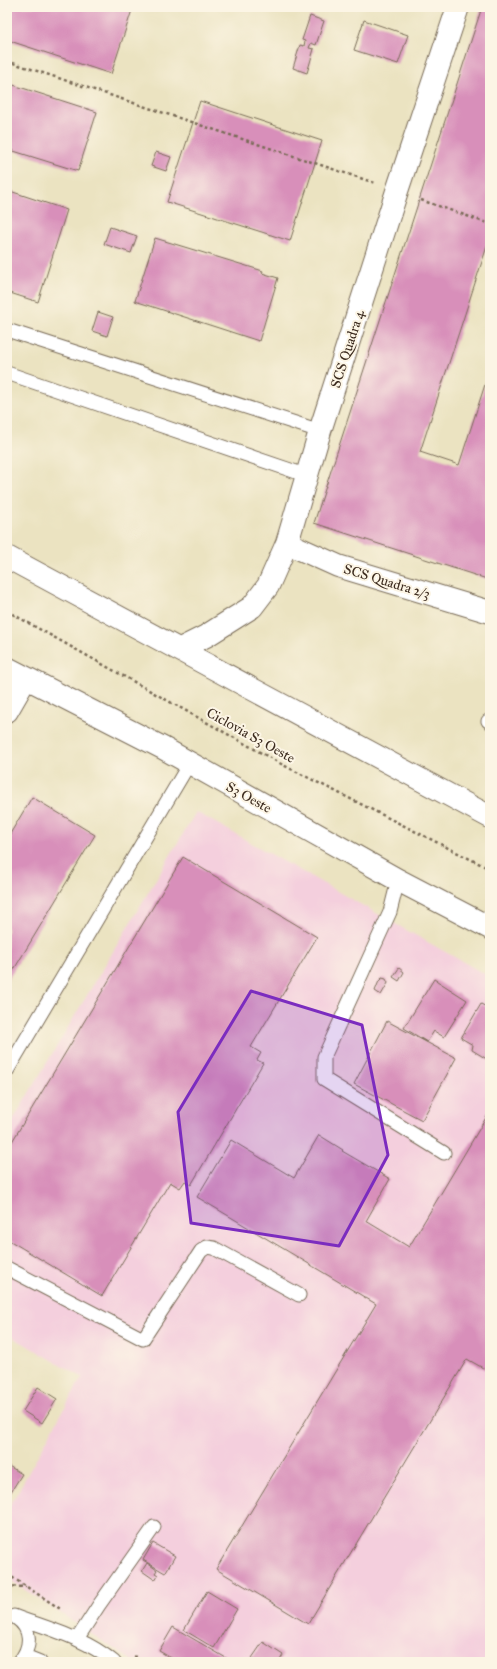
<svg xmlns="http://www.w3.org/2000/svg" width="497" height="1669" font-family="'IM FELL Great Primer',serif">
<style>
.built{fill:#f4cfdd}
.building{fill:#d88fba}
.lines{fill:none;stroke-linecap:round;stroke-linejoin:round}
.lane-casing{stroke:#796b57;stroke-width:15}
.secondary-casing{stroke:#796b57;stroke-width:24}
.path{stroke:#796b57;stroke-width:2.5;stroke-dasharray:3 3;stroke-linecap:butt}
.lane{stroke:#fff;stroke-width:13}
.secondary{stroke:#fff;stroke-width:22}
.marked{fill:#7b2cbf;fill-opacity:0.2;stroke:#7b2cbf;stroke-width:3;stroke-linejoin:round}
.labels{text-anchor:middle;stroke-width:4;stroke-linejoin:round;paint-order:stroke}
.street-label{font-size:14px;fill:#3b2a1e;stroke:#fcf5e5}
</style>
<rect width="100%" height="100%" fill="#fcf5e5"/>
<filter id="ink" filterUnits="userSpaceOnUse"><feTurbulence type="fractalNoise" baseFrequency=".025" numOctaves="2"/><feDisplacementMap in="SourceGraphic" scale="8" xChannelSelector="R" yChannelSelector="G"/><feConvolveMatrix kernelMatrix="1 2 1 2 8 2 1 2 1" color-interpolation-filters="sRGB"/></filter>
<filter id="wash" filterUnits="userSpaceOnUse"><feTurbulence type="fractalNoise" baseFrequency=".012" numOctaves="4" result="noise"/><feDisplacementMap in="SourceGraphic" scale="16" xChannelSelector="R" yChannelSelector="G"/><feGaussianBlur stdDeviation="0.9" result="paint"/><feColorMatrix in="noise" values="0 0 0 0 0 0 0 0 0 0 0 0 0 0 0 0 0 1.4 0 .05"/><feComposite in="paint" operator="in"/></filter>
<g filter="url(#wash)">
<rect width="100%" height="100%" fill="#ebe3c1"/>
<path class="built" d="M196,812L490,977V1662H134L7,1578V1511L82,1377L7,1334V1130Z"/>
<g id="blocks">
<path class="building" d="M7,7H133L111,74L7,40Z
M482,7H490V237L420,452L459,465L490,369V580L314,523Z
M310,16L324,21L316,45L311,43L309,48L314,49L307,73L293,68L300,45L304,46L305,41L302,40Z
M364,20L408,35L398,64L354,50Z
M7,83L97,112L78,171L7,149Z
M200,101L322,141L290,241L167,202Z
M156,152L171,157L166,171L151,166Z
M7,190L67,210L38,302L7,292Z
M110,227L137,236L131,253L104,244Z
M155,238L263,271L262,273L278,278L259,341L135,301Z
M98,312L113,317L107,336L92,331Z
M32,797L95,835L7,981V839Z
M183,857L317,937L251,1047L261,1053L257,1060L263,1063L191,1185L185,1181L180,1188L170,1182L102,1296L7,1239V1150Z
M399,968L404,972L399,981L393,977Z
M382,978L386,979L388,983L381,995L375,991L379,981Z
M434,979L467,1000L444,1037L434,1031L427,1042L404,1028Z
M481,1004L490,1009V1061L472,1050L473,1045L461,1038Z
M387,1021L456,1058L422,1120L354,1084Z
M490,1111V1372L467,1359L308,1624L216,1569L376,1304L197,1197L231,1140L294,1178L319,1135L343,1150L342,1151L390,1179L366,1221L409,1247Z
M38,1387L57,1399L42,1423L23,1411Z
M7,1465L22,1474L7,1498Z
M153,1543L175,1556L165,1573L143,1560Z
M147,1563L157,1570L155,1573L158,1575L155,1580L142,1571Z
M207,1591L237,1609L214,1648L184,1630Z
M173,1627L233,1662H178L159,1651Z
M263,1642L283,1655L279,1662H258L252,1658Z"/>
</g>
</g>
<g filter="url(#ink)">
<use href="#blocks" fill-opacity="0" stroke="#796b57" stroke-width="1"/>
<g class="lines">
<g class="lane-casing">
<path id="lane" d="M7,330L320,431
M7,373L308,476
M488,721L490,722
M398,880L390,912L324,1057V1079L444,1153
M7,1071L189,764
M7,1268L143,1339L201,1251L207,1247L214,1248L299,1295
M14,1616C49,1629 85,1638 114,1662
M16,1618C32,1629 32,1647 19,1662
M77,1639L99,1605L154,1527
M25,1656L40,1662"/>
</g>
<g class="secondary-casing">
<path id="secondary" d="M287,543L338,566L490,612
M7,557L490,817
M180,649L206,636L252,607L268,586L287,543L320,431L397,191L458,7
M7,668L163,748L398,880L490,928
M7,711L26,678"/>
</g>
<path class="path" d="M7,61L375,183
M421,200L490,224
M7,611L283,765L490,869
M7,1574L62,1610
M7,1586L26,1587
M134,1656L144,1662"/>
<use href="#lane" class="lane"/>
<use href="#secondary" class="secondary"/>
</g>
</g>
<path class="marked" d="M251,991L362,1025L388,1155L339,1246L191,1223L178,1112Z"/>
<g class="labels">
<g class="street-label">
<text transform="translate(347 349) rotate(-72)" y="5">SCS Quadra 4</text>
<text transform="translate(387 581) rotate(17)" y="5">SCS Quadra 2/3</text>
<text transform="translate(251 735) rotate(29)" y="5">Ciclovia S3 Oeste</text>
<text transform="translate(249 797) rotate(29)" y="5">S3 Oeste</text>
</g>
</g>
<rect width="497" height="1669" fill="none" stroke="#fcf5e5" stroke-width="24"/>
</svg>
